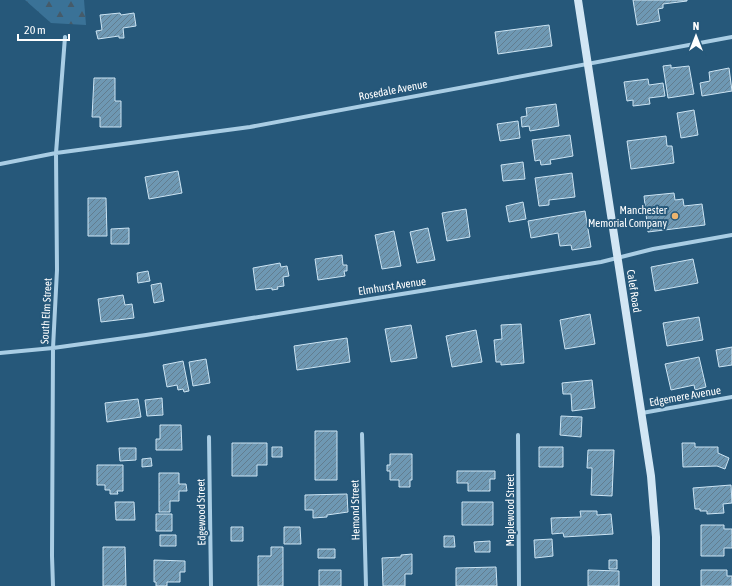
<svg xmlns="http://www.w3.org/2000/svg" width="732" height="586" font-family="'Asap Condensed',sans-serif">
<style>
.forest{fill:url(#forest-firs)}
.building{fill:url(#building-hatch);stroke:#cce4f3}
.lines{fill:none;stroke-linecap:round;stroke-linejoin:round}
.minor{stroke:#a9cde4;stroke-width:4}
.secondary{stroke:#d2e6f4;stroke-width:8}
.poi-dot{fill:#ecb46e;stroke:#26587a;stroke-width:1.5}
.labels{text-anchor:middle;stroke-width:4;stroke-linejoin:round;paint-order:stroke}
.street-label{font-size:11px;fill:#fff;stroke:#26587a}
.poi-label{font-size:11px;fill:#fff;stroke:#26587a;text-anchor:end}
</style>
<defs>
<pattern id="forest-firs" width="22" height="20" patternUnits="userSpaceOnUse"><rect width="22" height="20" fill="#3a7297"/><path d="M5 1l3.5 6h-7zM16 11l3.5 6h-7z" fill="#455b6a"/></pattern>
<pattern id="building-hatch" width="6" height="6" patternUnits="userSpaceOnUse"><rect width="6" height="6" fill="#6e98b3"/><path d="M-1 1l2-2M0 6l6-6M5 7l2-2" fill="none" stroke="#627d8f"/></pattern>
</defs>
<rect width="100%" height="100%" fill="#26587a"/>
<path class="forest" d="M25,0H84L86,25L51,23Z"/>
<path class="building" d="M633,0H687V1L663,4V8L658,9L660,21L637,25Z
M120,13L121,15L134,13L136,26L123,28L124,38H119V36L98,39L96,31L102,30L100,15Z
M549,25L552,46L498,54L495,32Z
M671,65V68L689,66L694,94L668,98L663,66Z
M729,68L732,91L702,96L700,83L710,81L709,72Z
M94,78H115V101H121V127H100V117H92Z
M648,79L649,85L663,83L665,96L649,98L650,104L633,106V100L627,101L624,82Z
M556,104L559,126L530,131L529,126L522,127L521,117L527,116L526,108Z
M694,110L698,135L681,138L677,113Z
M518,121L520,138L500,141L497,124Z
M570,135L573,156L550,160L551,164L541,165L540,160L535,161L532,140Z
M666,136L667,146H672L674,163L631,169L627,141Z
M523,162L525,179L503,181L501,165Z
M178,171L182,193L149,199L145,177Z
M572,173L575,197L549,200V205L539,206L535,178Z
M674,193L675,200L683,199L684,206L702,204L705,225L648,232L644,196Z
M88,198H106L107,236H88Z
M523,202L526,219L509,222L506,206Z
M466,209L470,237L447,241L442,213Z
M585,211L591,247L572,250L571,245L560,246L558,233L531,238L528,221Z
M129,228V244H111V229Z
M428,228L435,260L417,263L410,232Z
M394,231L401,266L382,269L375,235Z
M342,255L343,265H347V271H344L345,276L318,280L315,259Z
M693,259L698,283L655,291L651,267Z
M280,263L281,267L287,266L289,276L283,277L284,286L277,287L278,289L272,290V288L256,290L253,268Z
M148,271L150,281L138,283L137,273Z
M161,283L164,301L154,303L151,285Z
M123,295L125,305L132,304L134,318L101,322L98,299Z
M590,314L595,344L565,349L560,320Z
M699,317L703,340L667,346L663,323Z
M521,324L524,363L501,365V362H496L494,340L502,339L501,325Z
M411,325L417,358L391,362L385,329Z
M476,330L482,362L452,367L446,336Z
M347,338L350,362L297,370L294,346Z
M732,347V365L719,367L716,350Z
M699,357L706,387L695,390L694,385L671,390L665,364Z
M206,359L210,383L193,386L189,362Z
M183,361L189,391L184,392L183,389L178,390L177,385L167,387L163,365Z
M592,380L595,408L572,411L571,394H563L562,383Z
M162,398L163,415L147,416L145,400Z
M138,399L141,417L107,422L105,403Z
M561,416L582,417L581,437L560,435Z
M160,425H181L182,450H156V439H160Z
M315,431H337V480H315Z
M232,443H267V465H257V476H232Z
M682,443H695V447H718V453L729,458L725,469L717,466L683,467Z
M272,447H282V457H272Z
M539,447H563V467H539Z
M119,448H136V460L120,461Z
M588,450H614L612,496L591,495L592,468H587Z
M390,454H412V480H410V487H399V480H390V471H387V465H390Z
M151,458L152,466L142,467V459Z
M97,465H123V491H117L118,494H110V490H105V485H97Z
M457,471H495V479H490V491H468V483H457Z
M159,473H179V484H186L187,491H179V501H170V512H159Z
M731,485L732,503L723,504L724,513L707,514V511H700V509H695L693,488Z
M347,494L348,512L327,515V517L313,518V510H305V495Z
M115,502H134L135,520H116Z
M462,502H493V525H462Z
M580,511H597V515L611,514L613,534L564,537L563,533L552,534L551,518L581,517Z
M156,514H172V531H156Z
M701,525H724V529H732V548H724V556H701Z
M231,527H243V541H231Z
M284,527H300L301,544H284Z
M160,535H176V546H160Z
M444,536H454L455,547H444Z
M552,539L553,556L535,558L534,540Z
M490,541V552H475L474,542Z
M103,547H125L126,586H103Z
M271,547H283V586H258V556H271Z
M318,549H335V558H318Z
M412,554V574H405V586H383L382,558L401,557V555Z
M154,560L185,561V572H180V582H167V586H156V582H154Z
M609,560H617V569H609Z
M496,567L497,586H456V568Z
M319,570H341V586H319Z
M588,570L619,571V586H588Z
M701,570H727V576H732V586H701Z"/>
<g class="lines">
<path class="minor" d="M0,164L56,153L250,127L732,37
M0,353L53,348L146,335L601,262L653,249L732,235
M642,413L732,397
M362,434L366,586
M518,435L519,586
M209,437L211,586
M53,586L52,556L53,348L57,270L56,153L65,37"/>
<path class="secondary" d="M578,0L651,476L656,537V586"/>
</g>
<circle class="poi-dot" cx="675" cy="216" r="4"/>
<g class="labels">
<g class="street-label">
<text transform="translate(393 90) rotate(-11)" y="4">Rosedale Avenue</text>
<text transform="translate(392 286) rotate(-9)" y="4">Elmhurst Avenue</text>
<text transform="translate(634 291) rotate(81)" y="4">Calef Road</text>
<text transform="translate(46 311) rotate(-87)" y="4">South Elm Street</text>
<text transform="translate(685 396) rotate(-10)" y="4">Edgemere Avenue</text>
<text transform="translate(355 510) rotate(-91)" y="4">Hemond Street</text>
<text transform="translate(510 510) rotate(-90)" y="4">Maplewood Street</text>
<text transform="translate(201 512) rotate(-91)" y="4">Edgewood Street</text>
</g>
<g class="poi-label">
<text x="667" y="214">Manchester<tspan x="667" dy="13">Memorial Company</tspan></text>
</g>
</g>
<g transform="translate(696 36)" stroke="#26587a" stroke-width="3" paint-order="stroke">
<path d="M0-3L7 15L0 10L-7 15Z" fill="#ffffff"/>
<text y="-6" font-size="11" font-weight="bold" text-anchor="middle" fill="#ffffff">N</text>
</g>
<path d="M18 34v6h51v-6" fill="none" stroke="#ffffff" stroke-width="2"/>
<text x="24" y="34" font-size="12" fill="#ffffff" stroke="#26587a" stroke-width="3" paint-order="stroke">20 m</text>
</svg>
